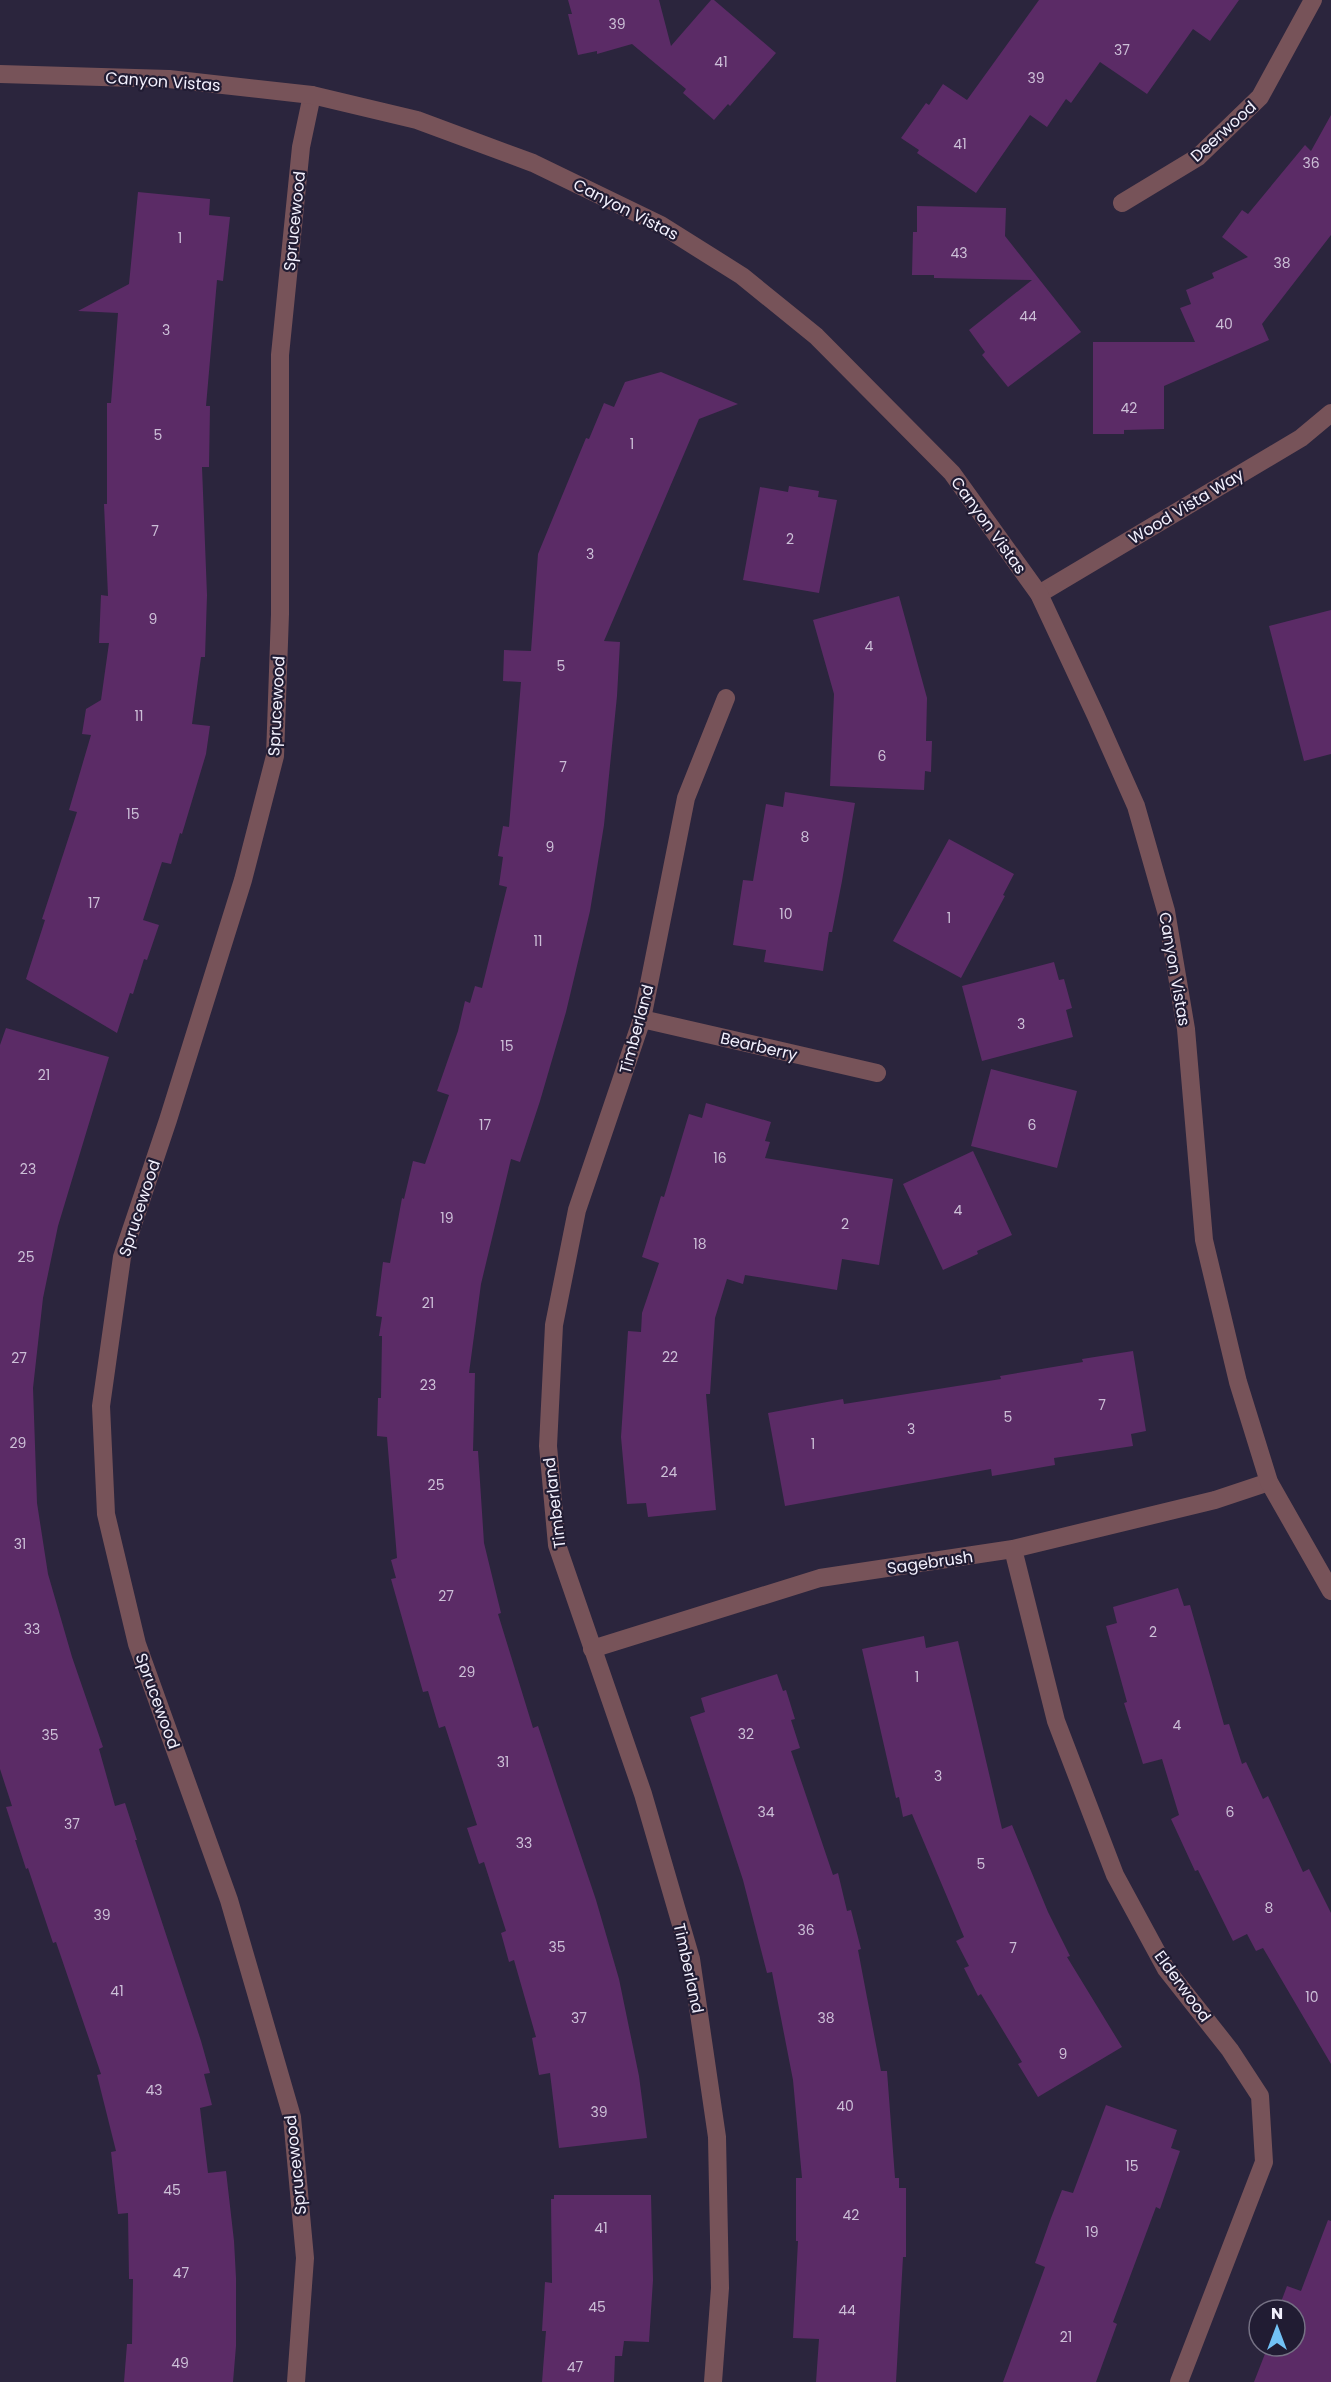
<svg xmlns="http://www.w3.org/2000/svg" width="1331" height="2382" font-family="Poppins,sans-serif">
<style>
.building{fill:#5b2b66}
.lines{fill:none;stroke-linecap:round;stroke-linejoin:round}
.minor{stroke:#775359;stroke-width:18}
.tertiary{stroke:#775359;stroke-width:18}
.labels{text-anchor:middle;stroke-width:4.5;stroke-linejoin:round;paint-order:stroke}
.number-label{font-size:14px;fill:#ccbfd7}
.street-label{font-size:16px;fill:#f2f0fd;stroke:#211c33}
</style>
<rect width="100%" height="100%" fill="#2b253d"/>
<path class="building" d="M568,0H659L671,46L711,0H714L776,53L730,106L728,104L714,120L683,93L686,89L632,44L597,54V51L578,55L568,14H572Z
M1039,0H1239L1210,41L1193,29L1147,94L1100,62L1071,103L1066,99L1047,127L1030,115L976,193L917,153L919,150L901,138L926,103L929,105L943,84L967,100Z
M1331,115V235L1262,324L1269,340L1164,386V429L1124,430V434H1093V342H1195L1180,308L1191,304L1186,290L1214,278L1212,273L1248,257L1222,237L1242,210L1248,214L1305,145L1311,151Z
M138,192L210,199L209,215L230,217L223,281L217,280L206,406H210L209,467H202L207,595L205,657H201L192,724L210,726L206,754L182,834L180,833L171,864L162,862L143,920L159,925L147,960L144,959L133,994L130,993L117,1033L26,979L45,920L42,919L77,812L69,810L91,735L82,734L86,709L101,700L109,643H99L101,595L108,596L104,504H107V403H111L118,313L78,311L129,284Z
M917,206L1006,208L1005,236L1081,332L1008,387L982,355L985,352L969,330L1032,280L934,278V275H912L913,232H917Z
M661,372L738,404L699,419L604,641L620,642L617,696L604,825L590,911L566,1012L540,1101L520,1162L511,1159L481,1284L469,1373H475L473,1451H478L484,1543L501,1613L498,1614L533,1728L538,1726L558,1787L596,1900L619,1979L639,2076L647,2138L559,2148L550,2073L539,2075L532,2038L536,2037L514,1960L509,1962L501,1933L506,1931L484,1862L479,1864L467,1828L477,1825L445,1726L439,1728L428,1691L423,1692L391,1579L396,1578L391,1560L397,1558L387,1437L377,1436L378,1398H381L382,1336H379L382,1317L376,1316L383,1262L390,1263L402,1198L404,1199L413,1161L425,1164L449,1095L437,1091L458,1031L465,1001L470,1003L475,986L482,988L507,887L499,885L503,857L498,856L503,826L509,827L521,682L503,681L504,650L531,651L538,554L586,438L589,439L604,403L614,407L625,382Z
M789,486L819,491L818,497L837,500L819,593L743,580L760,487L788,492Z
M899,596L927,698L926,741H932L931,772L925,771L924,790L830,786L834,694L813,620Z
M1331,610V754L1304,761L1269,626Z
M785,792L855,803L842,881L832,932H829L823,971L764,962L766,950L733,945L743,880L753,881L766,804L783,807Z
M949,839L1014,874L1003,895L1005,896L961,978L893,941Z
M1054,962L1059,980L1064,979L1072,1008L1066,1010L1073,1037L982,1061L962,986Z
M6,1028L109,1057L58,1226L43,1298L33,1388L37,1503L48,1574L72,1657L103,1747L99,1749L115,1806L125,1803L137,1840H135L201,2041L210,2073L204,2074L212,2105L200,2108L208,2173L226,2171L234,2241L236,2278V2346L233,2382H124L127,2344H132L133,2279H129L128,2213L118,2214L111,2152L116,2151L97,2075L101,2074L56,1942L53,1943L28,1868L26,1869L6,1807L12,1806L0,1769V1045Z
M991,1069L1077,1091L1057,1168L971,1146Z
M706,1103L771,1122L765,1141L770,1142L765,1158L893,1179L879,1265L842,1259L837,1290L745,1275L743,1284L727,1279L715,1318L710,1394H706L716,1510L648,1517L646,1503L627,1504L621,1437L628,1331L641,1332L642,1313L659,1263L642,1257L661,1196L664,1197L689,1114L702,1118Z
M973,1151L1012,1235L977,1251L978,1254L943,1270L903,1184Z
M1133,1351L1146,1431L1131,1434L1133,1446L1054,1458L1055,1465L992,1476L991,1469L785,1506L768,1413L843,1399L844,1404L1001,1379L1000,1376L1083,1362L1082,1359Z
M1178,1588L1184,1606L1190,1605L1224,1725L1229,1724L1242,1764L1246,1762L1263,1799L1268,1796L1303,1872L1309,1869L1331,1913V2064L1263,1948L1256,1951L1247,1934L1233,1941L1198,1870L1195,1871L1171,1819L1179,1815L1162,1759L1143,1764L1124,1703L1127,1702L1106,1626L1117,1623L1113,1607Z
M924,1636L926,1648L958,1641L1002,1829L1012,1825L1048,1912L1070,1956L1067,1957L1122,2047L1038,2097L1018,2064L1022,2062L981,1994L978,1996L964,1968L969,1966L956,1941L964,1937L912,1814L903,1817L899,1797L896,1798L862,1649Z
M777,1674L783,1691L786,1690L795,1719L791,1720L800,1748L791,1751L833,1875L838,1873L847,1911L851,1910L861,1949L858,1950L881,2071H887L895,2178H899V2188H906V2257H903L896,2382H816L819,2339L793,2338L798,2241H796V2178H802L793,2080L772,1972L767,1973L743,1880L690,1717L705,1712L701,1698Z
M1106,2105L1177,2130L1171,2148L1180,2151L1160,2209L1156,2207L1113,2322L1117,2324L1096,2382H1003L1045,2267L1035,2263L1051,2218L1062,2190L1073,2193Z
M554,2195H651L653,2280L649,2342L624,2341L622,2356H615L614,2382H542L546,2331H542L545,2282L552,2283L551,2199H554Z
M1328,2220L1331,2221V2382H1254L1268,2346H1295V2310H1278L1287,2286L1301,2291Z"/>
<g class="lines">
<path class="minor" d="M1122,203L1198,157L1260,97L1313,0
M1039,594L1301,438L1331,413
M642,1019L877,1073
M1013,1549L1056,1721L1115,1875L1166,1969L1230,2050L1260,2096L1264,2162L1179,2382
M592,1649L820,1578L1013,1549L1215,1500L1269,1482
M296,2382L305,2258L292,2117L229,1900L137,1644L106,1514L101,1406L122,1257L168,1120L243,880L275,756L280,614V355L301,147L312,95
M713,2382L720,2288L717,2137L691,1959L643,1794L557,1545L548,1446L554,1325L577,1210L642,1019L686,798L726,698"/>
<path class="tertiary" d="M0,74L169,79L312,95L417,120L533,163L661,225L742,276L816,336L952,473L1039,594L1096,716L1136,806L1166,911L1186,1029L1204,1240L1238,1382L1269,1482L1331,1591"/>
</g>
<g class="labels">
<g class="number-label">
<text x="617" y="29">39</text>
<text x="1122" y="55">37</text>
<text x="721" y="67">41</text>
<text x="1036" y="83">39</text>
<text x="960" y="149">41</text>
<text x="1311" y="168">36</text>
<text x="180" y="243">1</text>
<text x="959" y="258">43</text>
<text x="1282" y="268">38</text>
<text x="1028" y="321">44</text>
<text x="1224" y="329">40</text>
<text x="166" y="335">3</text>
<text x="1129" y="413">42</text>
<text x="158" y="440">5</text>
<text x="632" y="449">1</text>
<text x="155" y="536">7</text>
<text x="790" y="544">2</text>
<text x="590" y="559">3</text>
<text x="153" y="624">9</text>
<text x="869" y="651">4</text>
<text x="561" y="671">5</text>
<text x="139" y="721">11</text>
<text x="882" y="761">6</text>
<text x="563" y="772">7</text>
<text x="133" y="819">15</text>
<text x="805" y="842">8</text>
<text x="550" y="852">9</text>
<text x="94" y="908">17</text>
<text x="786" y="919">10</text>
<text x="949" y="923">1</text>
<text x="538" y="946">11</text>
<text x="1021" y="1029">3</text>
<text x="507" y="1051">15</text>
<text x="44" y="1080">21</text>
<text x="485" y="1130">17</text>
<text x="1032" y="1130">6</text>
<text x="720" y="1163">16</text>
<text x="28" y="1174">23</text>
<text x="958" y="1215">4</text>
<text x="447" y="1223">19</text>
<text x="845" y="1229">2</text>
<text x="700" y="1249">18</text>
<text x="26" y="1262">25</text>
<text x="428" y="1308">21</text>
<text x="670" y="1362">22</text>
<text x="19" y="1363">27</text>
<text x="428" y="1390">23</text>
<text x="1102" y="1410">7</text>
<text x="1008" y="1422">5</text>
<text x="911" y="1434">3</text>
<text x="18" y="1448">29</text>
<text x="813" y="1449">1</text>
<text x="669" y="1477">24</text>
<text x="436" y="1490">25</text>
<text x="20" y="1549">31</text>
<text x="446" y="1601">27</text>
<text x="32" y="1634">33</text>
<text x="1153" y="1637">2</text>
<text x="467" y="1677">29</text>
<text x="917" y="1682">1</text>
<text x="1177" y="1730">4</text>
<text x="746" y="1739">32</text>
<text x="50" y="1740">35</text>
<text x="503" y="1767">31</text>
<text x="938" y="1781">3</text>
<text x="766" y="1817">34</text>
<text x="1230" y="1817">6</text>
<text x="72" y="1829">37</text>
<text x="524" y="1848">33</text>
<text x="981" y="1869">5</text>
<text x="1269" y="1913">8</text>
<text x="102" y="1920">39</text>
<text x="806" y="1935">36</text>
<text x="557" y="1952">35</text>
<text x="1013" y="1953">7</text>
<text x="117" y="1996">41</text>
<text x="1312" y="2002">10</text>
<text x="579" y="2023">37</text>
<text x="826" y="2023">38</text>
<text x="1063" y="2059">9</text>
<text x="154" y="2095">43</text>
<text x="845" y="2111">40</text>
<text x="599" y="2117">39</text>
<text x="1132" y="2171">15</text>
<text x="172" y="2195">45</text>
<text x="851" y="2220">42</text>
<text x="601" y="2233">41</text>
<text x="1092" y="2237">19</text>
<text x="181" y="2278">47</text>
<text x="597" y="2312">45</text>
<text x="847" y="2315">44</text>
<text x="1066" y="2342">21</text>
<text x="180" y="2368">49</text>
<text x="575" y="2372">47</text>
</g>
<g class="street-label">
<text transform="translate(163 81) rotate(4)" y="6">Canyon Vistas</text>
<text transform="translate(1223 131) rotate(-42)" y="6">Deerwood</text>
<text transform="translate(626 209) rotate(27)" y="6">Canyon Vistas</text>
<text transform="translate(294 221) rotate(-84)" y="6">Sprucewood</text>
<text transform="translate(1186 506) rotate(-31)" y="6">Wood Vista Way</text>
<text transform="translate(989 525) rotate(54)" y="6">Canyon Vistas</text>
<text transform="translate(276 706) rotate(-87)" y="6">Sprucewood</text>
<text transform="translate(1175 969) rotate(80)" y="6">Canyon Vistas</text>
<text transform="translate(636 1029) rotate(-75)" y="6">Timberland</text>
<text transform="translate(759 1046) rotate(13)" y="6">Bearberry</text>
<text transform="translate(139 1208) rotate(-72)" y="6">Sprucewood</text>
<text transform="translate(554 1503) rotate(-97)" y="6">Timberland</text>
<text transform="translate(930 1562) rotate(-8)" y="6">Sagebrush</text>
<text transform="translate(158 1701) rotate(70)" y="6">Sprucewood</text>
<text transform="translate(689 1968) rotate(78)" y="6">Timberland</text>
<text transform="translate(1183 1986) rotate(54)" y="6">Elderwood</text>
<text transform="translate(295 2165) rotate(-96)" y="6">Sprucewood</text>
</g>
</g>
<g transform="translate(1277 2328)"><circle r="28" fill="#211c33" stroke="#757184" stroke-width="1.5"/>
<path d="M0-4.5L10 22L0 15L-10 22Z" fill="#72c1f5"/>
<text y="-9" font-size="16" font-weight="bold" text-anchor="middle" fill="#f2f0fd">N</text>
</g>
</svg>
